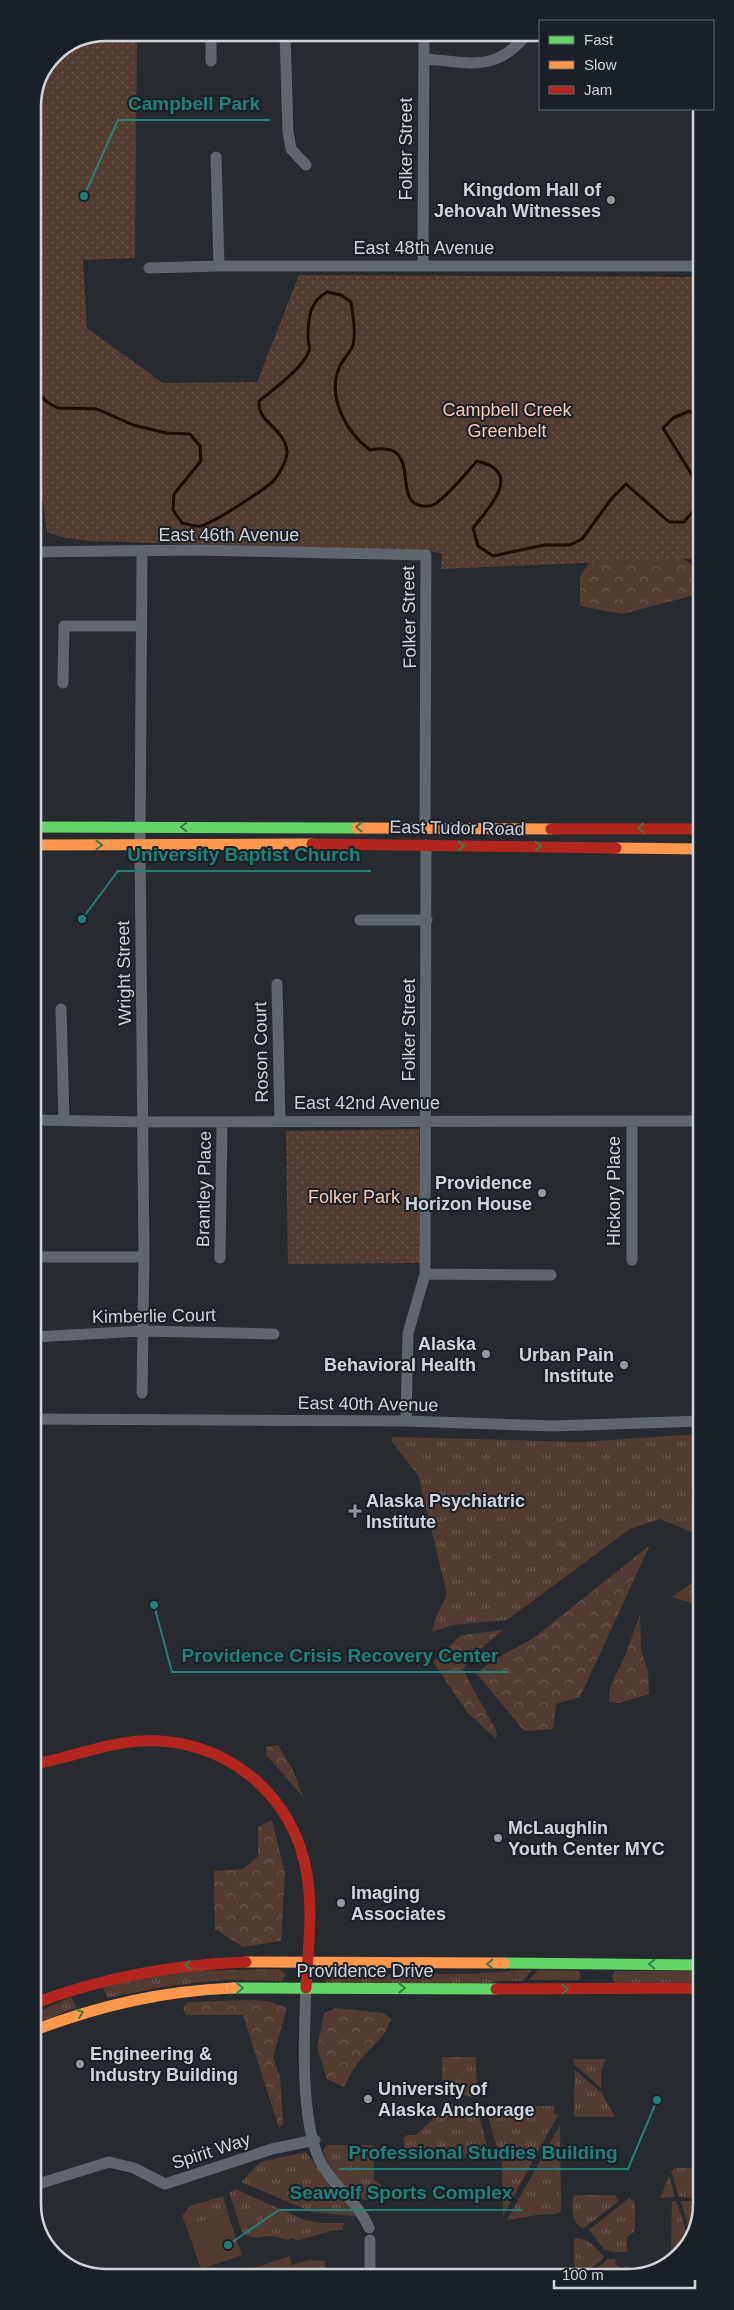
<svg xmlns="http://www.w3.org/2000/svg" width="734" height="2310" font-family="Helvetica,sans-serif">
<style>
.grass{fill:url(#grass-tufts)}
.forest{fill:url(#forest-crowns)}
.park{fill:url(#park-dots)}
.garden{fill:#523c31}
.lines{fill:none;stroke-linecap:round;stroke-linejoin:round}
.stream{stroke:#220a04;stroke-width:3}
.street{stroke:#5f666e;stroke-width:11}
.fast{stroke:#63d668;stroke-width:11}
.slow{stroke:#ff974d;stroke-width:11}
.jam{stroke:#b3261e;stroke-width:11}
.oneway{stroke:#3e7b48}
.poi-dot{fill:#96999e;stroke:#1a2027;stroke-width:2}
.labels{text-anchor:middle;stroke-width:4;stroke-linejoin:round;paint-order:stroke}
.street-label{font-size:18px;fill:#d1d5da;stroke:#1a2027}
.poi-label{font-size:18px;font-weight:bold;fill:#d1d5da;stroke:#1a2027;text-anchor:start}
.park-label{font-size:18px;fill:#fbcab0;stroke:#1a2027}
.rim{fill:none;stroke:#d1d5da;stroke-width:2.5}
.leader{fill:none;stroke:#228079;stroke-width:2}
.callout-dot{fill:#228079;stroke:#1a2027;stroke-width:2}
.callout-label{font-size:19px;text-anchor:middle;font-weight:bold;fill:#228079;stroke:#1a2027;stroke-width:4;stroke-linejoin:round;paint-order:stroke}
</style>
<defs>
<pattern id="grass-tufts" width="24" height="20" patternUnits="userSpaceOnUse" patternTransform="scale(1.25)"><rect width="24" height="20" fill="#523c31"/><path d="M3 7l-1-3M5 7V3M7 7l1-3M15 17l-1-3M17 17v-4M19 17l1-3" fill="none" stroke="#6a574e"/></pattern>
<pattern id="forest-crowns" width="20" height="18" patternUnits="userSpaceOnUse" patternTransform="scale(1.25)"><rect width="20" height="18" fill="#523c31"/><path d="M2 6a3 3 0 1 1 6 0M12 15a3 3 0 1 1 6 0" fill="none" stroke="#6a574e"/></pattern>
<pattern id="park-dots" width="8" height="8" patternUnits="userSpaceOnUse" patternTransform="scale(1.25)"><rect width="8" height="8" fill="#523c31"/><path d="M2 2h.1M6 6h.1" fill="none" stroke="#6a574e" stroke-width="1.8" stroke-linecap="round"/></pattern>
</defs>
<rect width="100%" height="100%" fill="#272a2e"/>
<path class="grass" d="M698,1434L691,1496L701,1518V1536L660,1519L630,1529L507,1620L453,1625L432,1632L436,1617L447,1594L418,1475L392,1442V1437L582,1442Z
M279,1969L286,1974L282,1981L223,1980L167,1986L107,1998L102,1985L181,1971Z
M532,1970L523,1981H503L474,1985L326,1983L325,1978L329,1974H465Z
M538,1970L579,1971L581,1978L578,1980H529Z
M615,1971H701V1982L615,1983L612,1976Z
M71,1997L77,2007L35,2024V2013Z
M442,2057H476L477,2095L473,2097C458,2095 452,2091 442,2080Z
M573,2059H606L601,2071V2088L575,2065Z
M575,2070L601,2092L615,2117H576L574,2115Z
M449,2104L472,2105L477,2107L489,2154L487,2157L408,2158L404,2155V2138L407,2135H416Z
M489,2106H554V2114L558,2115L503,2216L502,2163L486,2111Z
M560,2125L561,2212L557,2214L537,2215L507,2220Z
M327,2145H371L376,2147L382,2154L376,2152L374,2154V2180L381,2185V2191L367,2200L357,2198C344,2185 327,2168 323,2150Z
M306,2152L326,2180L356,2216L312,2212L241,2182L260,2162Z
M675,2168H692V2198L679,2197L671,2171Z
M669,2176L675,2197L660,2198Z
M235,2189L305,2220L321,2223H344L345,2225H343V2230H335L295,2241L294,2238C282,2242 280,2236 270,2236C257,2237 258,2240 243,2234L229,2193Z
M575,2195H615L619,2201L584,2228C570,2223 573,2210 573,2197Z
M223,2196L228,2214L187,2228L182,2216L190,2206Z
M629,2198L635,2202V2231L627,2237V2252H612L604,2249L589,2230Z
M672,2201H676C681,2217 700,2255 671,2255Z
M680,2201H692L691,2236L681,2202Z
M574,2238C589,2238 594,2246 603,2256L602,2260L591,2268L576,2271L574,2264Z
M608,2259H616L615,2264L620,2268L629,2266V2275H579L594,2271Z
M309,2260L325,2261V2276L296,2277L292,2265Z"/>
<path class="forest" d="M659,540L700,571L695,595L622,614L580,606V577L596,552Z
M650,1545L580,1697L556,1704L553,1729L524,1731L476,1673L499,1657L532,1639Z
M695,1581L701,1583V1606L672,1597Z
M640,1615L641,1650L648,1671L649,1694L619,1703L609,1702L610,1687L625,1656Z
M503,1630L470,1658L463,1670L497,1732L496,1739L467,1712L433,1662L461,1635Z
M278,1745L294,1772L303,1797L267,1756L266,1747Z
M272,1820L285,1874L281,1941L243,1947L215,1929L214,1871L243,1869L258,1856V1827Z
M252,2000L267,2001L287,2008L273,2057L280,2077L283,2124L279,2128L243,2015H186L183,2008L187,2002Z
M336,2008L384,2013L391,2019C382,2044 369,2046 356,2066C351,2072 348,2080 344,2087L327,2079L317,2047L324,2013Z"/>
<path class="park" d="M106,33H137L135,258L83,260L87,328L163,383L257,382L299,275L699,277L700,558L441,569L442,554L430,551L87,541L61,537L47,532L43,502L33,493V106L54,54Z
M419,1129L421,1263L288,1264L286,1131Z"/>
<path class="garden" d="M228,2214L242,2255L201,2269L187,2228Z
M289,2256L296,2277H244L242,2272Z"/>
<g class="lines">
<path class="stream" d="M33,388L47,402L58,408L97,409L133,425L166,433L190,434L200,446L201,461L174,494L173,510L182,523C188,524 196,527 201,526C213,523 268,488 275,479C280,473 288,458 287,451C284,427 257,423 259,401C273,390 303,368 309,351C310,348 309,343 308,339C308,319 309,302 327,292L341,295L351,302C353,316 356,331 353,345C350,353 342,360 339,368C327,397 346,432 370,450C426,439 389,503 423,506C429,507 435,505 440,500C454,489 465,474 477,461C524,472 490,506 473,528L478,546L493,556L544,545H570L582,539L612,498L626,484L669,522H684L696,508L700,492
M699,419L690,411L673,418L663,428L700,488"/>
<path class="street" d="M285,33L288,132L291,149L306,165
M424,59C471,62 495,74 528,33
M211,61V33
M216,157L219,266
M423,266L424,33
M149,268L219,266H699
M33,552L196,550L426,555L425,827
M142,552L140,845L144,1257L142,1393
M63,683L64,626H141
M360,920H427
M277,984L280,1121
M61,1009L64,1120
M34,1120L143,1122L700,1121
M34,1257H144
M220,1258L222,1122
M632,1260V1122
M425,1274L551,1275
M34,1337L142,1331L274,1334
M34,1419L406,1421L554,1426L701,1421
M406,1421L408,1333L425,1274L426,845
M306,1988C304,2036 300,2115 319,2159C331,2185 358,2201 369,2228
M35,2185L109,2162L134,2168L165,2184L272,2149L315,2140
M370,2240V2276"/>
<path class="fast" d="M33,827L357,828
M504,1963L701,1965
M233,1988L496,1989"/>
<path class="slow" d="M357,828L551,829
M33,845L312,844
M616,848L700,849
M246,1962L504,1963
M35,2030C101,2005 163,1991 233,1988"/>
<path class="jam" d="M551,829H700
M312,844L616,848
M34,1764C70,1758 105,1743 141,1741C223,1736 295,1794 307,1875C313,1912 308,1951 306,1988
M496,1989L701,1988
M35,2003C105,1977 171,1965 246,1962"/>
</g>
<defs><path id="oneway-chevron" d="M-2-3.5L2.5 0L-2 3.5" fill="none" stroke-width="1.6" stroke-linecap="round" stroke-linejoin="round" transform="scale(1.25)"/></defs>
<g class="oneway">
<use href="#oneway-chevron" transform="translate(184 827) rotate(-180)"/>
<use href="#oneway-chevron" transform="translate(359 827) rotate(-180)"/>
<use href="#oneway-chevron" transform="translate(641 828) rotate(179)"/>
<use href="#oneway-chevron" transform="translate(99 845)"/>
<use href="#oneway-chevron" transform="translate(461 846) rotate(1)"/>
<use href="#oneway-chevron" transform="translate(538 846)"/>
<use href="#oneway-chevron" transform="translate(490 1964) rotate(-180)"/>
<use href="#oneway-chevron" transform="translate(652 1964) rotate(-179)"/>
<use href="#oneway-chevron" transform="translate(188 1965) rotate(177)"/>
<use href="#oneway-chevron" transform="translate(240 1988) rotate(-1)"/>
<use href="#oneway-chevron" transform="translate(402 1988)"/>
<use href="#oneway-chevron" transform="translate(565 1989)"/>
<use href="#oneway-chevron" transform="translate(80 2013) rotate(-19)"/>
</g>
<g class="poi-dot">
<circle cx="611" cy="200" r="5"/>
<circle cx="542" cy="1193" r="5"/>
<circle cx="486" cy="1354" r="5"/>
<circle cx="624" cy="1365" r="5"/>
<path d="M352.5 1503.5h5v5h5v5h-5v5h-5v-5h-5v-5h5z"/>
<circle cx="498" cy="1838" r="5"/>
<circle cx="341" cy="1903" r="5"/>
<circle cx="80" cy="2064" r="5"/>
<circle cx="368" cy="2099" r="5"/>
</g>
<g class="labels">
<g class="street-label">
<text transform="translate(406 149) rotate(-90)" y="6">Folker Street</text>
<text x="424" y="254">East 48th Avenue</text>
<text x="229" y="541">East 46th Avenue</text>
<text transform="translate(409 617) rotate(-91)" y="6">Folker Street</text>
<text transform="translate(457 828) rotate(1)" y="6">East Tudor Road</text>
<text transform="translate(124 973) rotate(-91)" y="6">Wright Street</text>
<text transform="translate(409 1030) rotate(-90)" y="6">Folker Street</text>
<text transform="translate(261 1052) rotate(-91)" y="6">Roson Court</text>
<text x="367" y="1109">East 42nd Avenue</text>
<text transform="translate(204 1189) rotate(-89)" y="6">Brantley Place</text>
<text transform="translate(614 1191) rotate(-90)" y="6">Hickory Place</text>
<text transform="translate(154 1316) rotate(-1)" y="6">Kimberlie Court</text>
<text transform="translate(368 1404) rotate(1)" y="6">East 40th Avenue</text>
<text x="365" y="1977">Providence Drive</text>
<text transform="translate(211 2151) rotate(-18)" y="6">Spirit Way</text>
</g>
<g class="poi-label">
<text x="601" y="196" text-anchor="end">Kingdom Hall of<tspan x="601" dy="21">Jehovah Witnesses</tspan></text>
<text x="532" y="1189" text-anchor="end">Providence<tspan x="532" dy="21">Horizon House</tspan></text>
<text x="476" y="1350" text-anchor="end">Alaska<tspan x="476" dy="21">Behavioral Health</tspan></text>
<text x="614" y="1361" text-anchor="end">Urban Pain<tspan x="614" dy="21">Institute</tspan></text>
<text x="366" y="1507">Alaska Psychiatric<tspan x="366" dy="21">Institute</tspan></text>
<text x="508" y="1834">McLaughlin<tspan x="508" dy="21">Youth Center MYC</tspan></text>
<text x="351" y="1899">Imaging<tspan x="351" dy="21">Associates</tspan></text>
<text x="90" y="2060">Engineering &amp;<tspan x="90" dy="21">Industry Building</tspan></text>
<text x="378" y="2095">University of<tspan x="378" dy="21">Alaska Anchorage</tspan></text>
</g>
<g class="park-label">
<text x="507" y="416">Campbell Creek<tspan x="507" dy="21">Greenbelt</tspan></text>
<text x="354" y="1203">Folker Park</text>
</g>
</g>
<path d="M0 0H734V2310H0ZM106 41H628A65 65 0 0 1 693 106V2204A65 65 0 0 1 628 2269H106A65 65 0 0 1 41 2204V106A65 65 0 0 1 106 41Z" fill="#1a2027" fill-rule="evenodd"/>
<path class="rim" d="M106 41H628A65 65 0 0 1 693 106V2204A65 65 0 0 1 628 2269H106A65 65 0 0 1 41 2204V106A65 65 0 0 1 106 41Z"/>
<path class="leader" d="M84 196L118 120H270M82 919L118 871H371M154 1605L172 1672H508M657 2100L628 2169H339M228 2245L279 2210H522"/>
<g class="callout-dot">
<circle cx="84" cy="196" r="5"/>
<circle cx="82" cy="919" r="5"/>
<circle cx="154" cy="1605" r="5"/>
<circle cx="657" cy="2100" r="5"/>
<circle cx="228" cy="2245" r="5"/>
</g>
<g class="callout-label">
<text x="194" y="110">Campbell Park</text>
<text x="244" y="861">University Baptist Church</text>
<text x="340" y="1662">Providence Crisis Recovery Center</text>
<text x="483" y="2159">Professional Studies Building</text>
<text x="401" y="2199">Seawolf Sports Complex</text>
</g>
<rect x="539" y="20" width="175" height="90" fill="#1a2027" stroke="#63686f"/>
<rect x="549" y="36" width="25" height="8" fill="#63d668" stroke="#63686f"/>
<text x="584" y="45" font-size="15" fill="#d1d5da">Fast</text>
<rect x="549" y="61" width="25" height="8" fill="#ff974d" stroke="#63686f"/>
<text x="584" y="70" font-size="15" fill="#d1d5da">Slow</text>
<rect x="549" y="86" width="25" height="8" fill="#b3261e" stroke="#63686f"/>
<text x="584" y="95" font-size="15" fill="#d1d5da">Jam</text>
<path d="M554 2280v8h141v-8" fill="none" stroke="#d1d5da" stroke-width="2.5"/>
<text x="562" y="2280" font-size="15" fill="#d1d5da" stroke="#1a2027" stroke-width="4" paint-order="stroke">100 m</text>
</svg>
